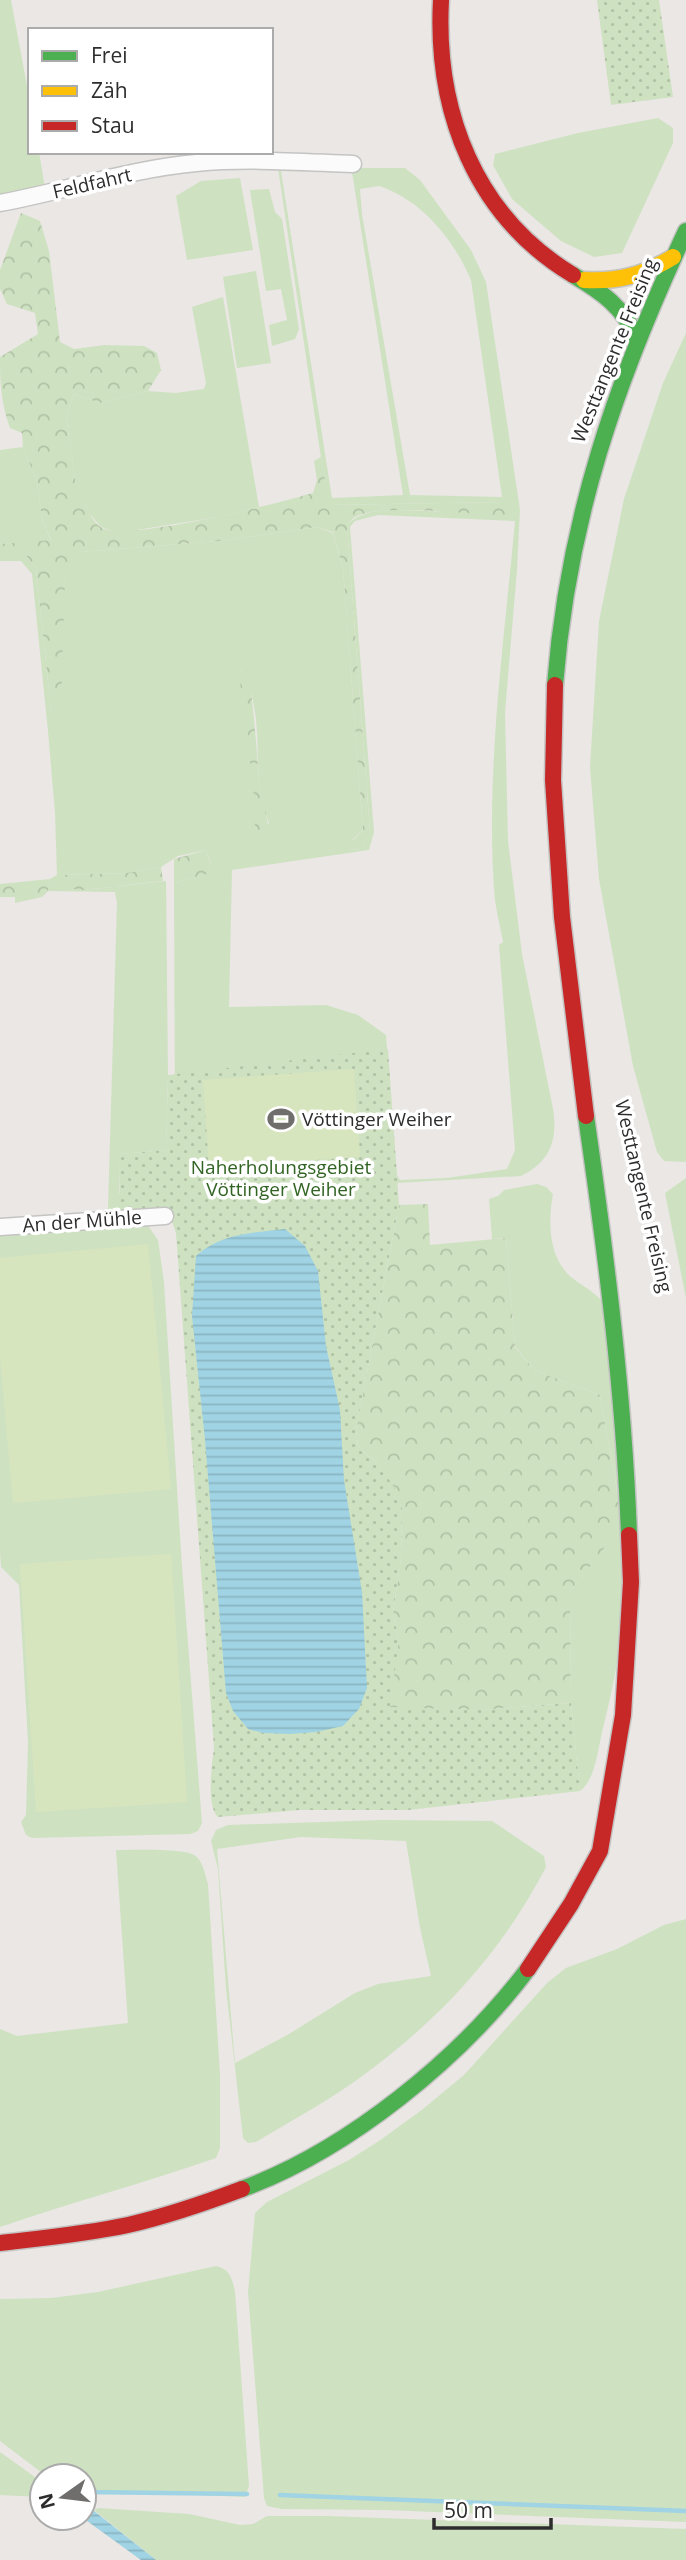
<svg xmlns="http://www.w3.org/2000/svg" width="686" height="2560" font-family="'Open Sans',sans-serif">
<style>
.grass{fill:#cee2c1;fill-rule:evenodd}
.forest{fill:url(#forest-crowns)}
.park{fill:url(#park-dots)}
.pitch{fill:#d7e5bf}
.water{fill:url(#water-rules)}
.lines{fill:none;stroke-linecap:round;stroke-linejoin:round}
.stream{stroke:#a0d3e3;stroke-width:4.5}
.street-casing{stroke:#c4c4c3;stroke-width:19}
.fast-casing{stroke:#c4c4c3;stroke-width:19}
.slow-casing{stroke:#c4c4c3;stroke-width:19}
.jam-casing{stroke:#c4c4c3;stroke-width:19}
.street{stroke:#fcfbfb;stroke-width:16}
.fast{stroke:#4caf50;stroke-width:16}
.slow{stroke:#ffc107;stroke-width:16}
.jam{stroke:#c62828;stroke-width:16}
.labels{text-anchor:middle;stroke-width:7;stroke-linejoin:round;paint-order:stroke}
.street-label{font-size:19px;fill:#2d2d2d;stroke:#fff}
.poi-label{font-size:19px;fill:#2d2d2d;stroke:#fff;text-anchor:start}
.park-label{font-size:19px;fill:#316423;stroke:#fff}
</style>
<defs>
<pattern id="forest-crowns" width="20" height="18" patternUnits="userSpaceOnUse" patternTransform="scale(1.75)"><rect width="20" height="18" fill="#cee2c1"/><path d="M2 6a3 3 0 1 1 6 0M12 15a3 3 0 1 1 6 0" fill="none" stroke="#b1c2a6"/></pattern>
<pattern id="park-dots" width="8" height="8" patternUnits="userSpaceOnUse" patternTransform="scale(1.75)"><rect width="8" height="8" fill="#cee2c1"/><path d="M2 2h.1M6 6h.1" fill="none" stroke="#b1c2a6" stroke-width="1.8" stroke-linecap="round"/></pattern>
<pattern id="water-rules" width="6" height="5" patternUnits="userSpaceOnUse" patternTransform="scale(1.75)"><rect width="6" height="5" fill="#a0d3e3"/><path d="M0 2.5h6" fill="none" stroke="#8ab5c3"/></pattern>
</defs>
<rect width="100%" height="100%" fill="#eae7e4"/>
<path class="grass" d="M0,0H11L30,102V152H39L45,188L0,198Z
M658,118L673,128V143L622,253L594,257L561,241L512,199L493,165L495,154L578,133Z
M278,168H405L420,180L471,250L486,282L520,510L517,570L505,712L508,841L522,954L553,1109C558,1140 550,1162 521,1176L379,1184L175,1132L174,883L207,874L211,865L206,850L178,856L161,867L126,873L62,875L83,890L166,881L168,1075L166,1150L120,1154L119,1193L160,1209L0,1222V1219L104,1211L108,1208L117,903L115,892L48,891L50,879L57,875L55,813L48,731L32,574L21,561H0V554H25L36,568L51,710L65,579L70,557L80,552L219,541L317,527L333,533L343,569L363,830L353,839L349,850L361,849L370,831L347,525C369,502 414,513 443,511C463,509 483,505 503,502L328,505ZM281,171L352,172L403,495L332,498ZM379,186C422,200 454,240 471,280L502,497L410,495L362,214L360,189ZM378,515L515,521C504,643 486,766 494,889C495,907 500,925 503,942L499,945L515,1150L507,1169L447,1178L400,1180L397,1175L386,1035L358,1015L326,1005L229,1007L232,870L369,850L374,832L350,527L355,521ZM241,670C261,703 256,744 259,781C260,796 265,810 269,824L254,814V787Z
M240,178L253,250L187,260L176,196L201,181Z
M269,189L275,212L282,219L299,329L295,339L272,346L269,325L287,320L281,289L266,291L250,190Z
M256,271L271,363L237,368L223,277Z
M223,297L259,507L218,517L118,533L101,527L89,513L84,502L76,505V485L66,416L74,394L100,403L148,391L176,393L204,389L206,383L192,307Z
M686,333V1162L664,1161L657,1152L633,1066L599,879L590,767L599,621L624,499L663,383Z
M23,447L37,481L42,519L51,541L0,544V450Z
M686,1178V1298L665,1193Z
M537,1184L546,1187L553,1194C548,1221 548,1257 571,1277C585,1288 598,1293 608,1309C614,1356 624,1404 628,1451C637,1537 624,1649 602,1732C598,1750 595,1780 580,1791L571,1703L570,1592L623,1523L600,1395L534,1370L515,1346L506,1238L492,1239L489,1199L498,1196L504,1190Z
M146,1223L158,1240L164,1282L182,1567L202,1823L198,1831L190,1834L32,1838L26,1835L21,1822L26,1815L28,1742L19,1585L1,1567L0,1553V1234Z
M382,1820L492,1821L544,1856L546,1867C502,1951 445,2014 369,2071C334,2098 294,2119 256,2142L248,2143L243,2138L226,1988L218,1869L211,1841L216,1830L228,1825ZM301,1837L406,1841L420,1928L431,1976L378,1984L355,1993L289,2034L235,2063L217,1849Z
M116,1850C131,1850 183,1848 194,1855C203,1860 205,1875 208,1884L220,2074V2148L216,2158C145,2183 72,2202 0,2227V2029L17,2036L128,2023Z
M686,1919V2522L385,2510L282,2509L267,2506L264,2498L248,2292L255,2213L267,2202L349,2160L382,2139L423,2109L464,2075L547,1983L566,1968L617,1949L664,1925Z
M216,2266C230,2269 232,2279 235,2291L249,2486L245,2497L84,2490V2476H46L0,2441V2299L51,2298L98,2292Z
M0,2452L42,2482V2497L0,2495Z
M98,2508L189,2514L240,2525L253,2524L267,2516H327L686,2529V2560H156L94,2510Z"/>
<path class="forest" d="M21,213L40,221L49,251L60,342L74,349L105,345L144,346L157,353L161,370L148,391L100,403L74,394L66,416L76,485V504L84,501C88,510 93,523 102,528C126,542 280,503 313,493L317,480L314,461L321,457L329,505L503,502L510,510L508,517C476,514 380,503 355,517C354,517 348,524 347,525L370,832L361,849L348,850V845L363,830L343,569L333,532L317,527L219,541L80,552L71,557L65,579L61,704L56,715L51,710L36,568L25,554H0V544L51,540L42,519L37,481L23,447L22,433L10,428C1,404 0,382 0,357L38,334L35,313L7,304L0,289V270Z
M243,665L247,666C254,705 256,743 259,781C261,800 270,816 267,835L263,838L257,834C252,818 255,802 253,785C251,760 234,684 243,665Z
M206,850L211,866L207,874L174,883V859Z
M161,867L163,881L83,890L58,887L61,875L126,873Z
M50,879L48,891L42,897L15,903V897H0V884Z
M428,1204L430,1245L506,1238L515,1347L534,1370L600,1395L623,1524L570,1592L571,1703L480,1710L390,1708L373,1771L399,1640L393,1613L401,1558L402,1506L378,1463L362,1451L358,1445L356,1430L397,1216L175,1244L398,1210L399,1205Z"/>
<path class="park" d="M597,0H659L673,97L611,105Z
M388,1049L399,1205L356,1430L358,1445L362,1451L378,1463L399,1495L402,1506L401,1558L393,1613L399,1640L390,1707L480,1710L571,1703L580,1791L408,1810H299L218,1817C206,1806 212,1764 214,1748L176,1233L171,1218L120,1213L119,1154L166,1150L168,1075Z"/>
<path class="pitch" d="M354,1069L360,1157L209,1167L203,1080Z
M148,1244L171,1489L13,1503L0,1356V1258Z
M171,1554L187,1802L36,1812L20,1564Z"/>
<path class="water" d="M285,1229L305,1246L318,1271L326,1346L340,1410L344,1480L362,1592L367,1688L359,1709L343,1726L316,1732L290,1734L263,1733L248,1729L233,1711L226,1693L205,1440L192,1316L196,1256C221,1233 253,1233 285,1229Z
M84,2503L156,2560H141L83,2518Z"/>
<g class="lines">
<path class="stream" d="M84,2492L247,2494
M280,2495L686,2511"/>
<g class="street-casing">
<path id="street" d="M0,203C65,191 130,169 196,163C248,158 300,162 353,164
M0,1227L165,1216"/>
</g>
<g class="fast-casing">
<path id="fast" d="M573,275C602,292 623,307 637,338
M555,685C568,519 616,381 686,231
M586,1116C606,1255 624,1394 629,1535
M242,2189C348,2150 460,2059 528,1969"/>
</g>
<g class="slow-casing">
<path id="slow" d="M584,280C618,282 644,275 673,257"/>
</g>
<g class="jam-casing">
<path id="jam" d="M441,0C435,111 475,216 573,275
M555,685L553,780L562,917L586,1116
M528,1969L571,1904L600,1851L623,1715L631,1582L629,1535
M0,2243C43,2238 86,2234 128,2225C167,2216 205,2203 242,2189"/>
</g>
<use href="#street" class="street"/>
<use href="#fast" class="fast"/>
<use href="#slow" class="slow"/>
<use href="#jam" class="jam"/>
</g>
<defs>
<g id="stadium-bare" transform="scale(2.1)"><path d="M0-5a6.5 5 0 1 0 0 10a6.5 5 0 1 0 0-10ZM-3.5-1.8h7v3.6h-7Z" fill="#6f6e6d" stroke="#fff" stroke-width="2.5" paint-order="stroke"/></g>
</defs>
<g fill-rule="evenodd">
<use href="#stadium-bare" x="281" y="1119"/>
</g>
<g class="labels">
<g class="street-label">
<text transform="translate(92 183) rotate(-13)" y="7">Feldfahrt</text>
<text transform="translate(614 350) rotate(-68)" y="7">Westtangente Freising</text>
<text transform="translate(644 1196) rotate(77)" y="7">Westtangente Freising</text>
<text transform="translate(82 1221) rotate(-4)" y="7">An der Mühle</text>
</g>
<g class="poi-label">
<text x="302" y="1126">Vöttinger Weiher</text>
</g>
<g class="park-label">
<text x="281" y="1174">Naherholungsgebiet<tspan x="281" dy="22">Vöttinger Weiher</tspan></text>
</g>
</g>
<rect x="28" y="28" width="245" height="126" fill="#ffffff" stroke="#ababab" stroke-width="2"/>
<rect x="42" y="51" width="35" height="10" fill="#4caf50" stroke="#ababab" stroke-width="2"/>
<text x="91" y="63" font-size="21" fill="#2d2d2d">Frei</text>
<rect x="42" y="86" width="35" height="10" fill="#ffc107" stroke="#ababab" stroke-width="2"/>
<text x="91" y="98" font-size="21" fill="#2d2d2d">Zäh</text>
<rect x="42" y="121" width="35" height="10" fill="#c62828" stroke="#ababab" stroke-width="2"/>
<text x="91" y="133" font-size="21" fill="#2d2d2d">Stau</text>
<g transform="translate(63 2497) rotate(256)"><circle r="33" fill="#ffffff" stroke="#ababab" stroke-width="2"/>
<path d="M0-5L12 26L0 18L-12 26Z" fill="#6f6e6d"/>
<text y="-10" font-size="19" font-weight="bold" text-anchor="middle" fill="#2d2d2d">N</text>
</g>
<path d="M434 2518v10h117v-10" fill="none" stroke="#2d2d2d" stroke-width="3.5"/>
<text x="444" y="2518" font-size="21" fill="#2d2d2d" stroke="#ffffff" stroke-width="5" paint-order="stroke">50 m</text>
</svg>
